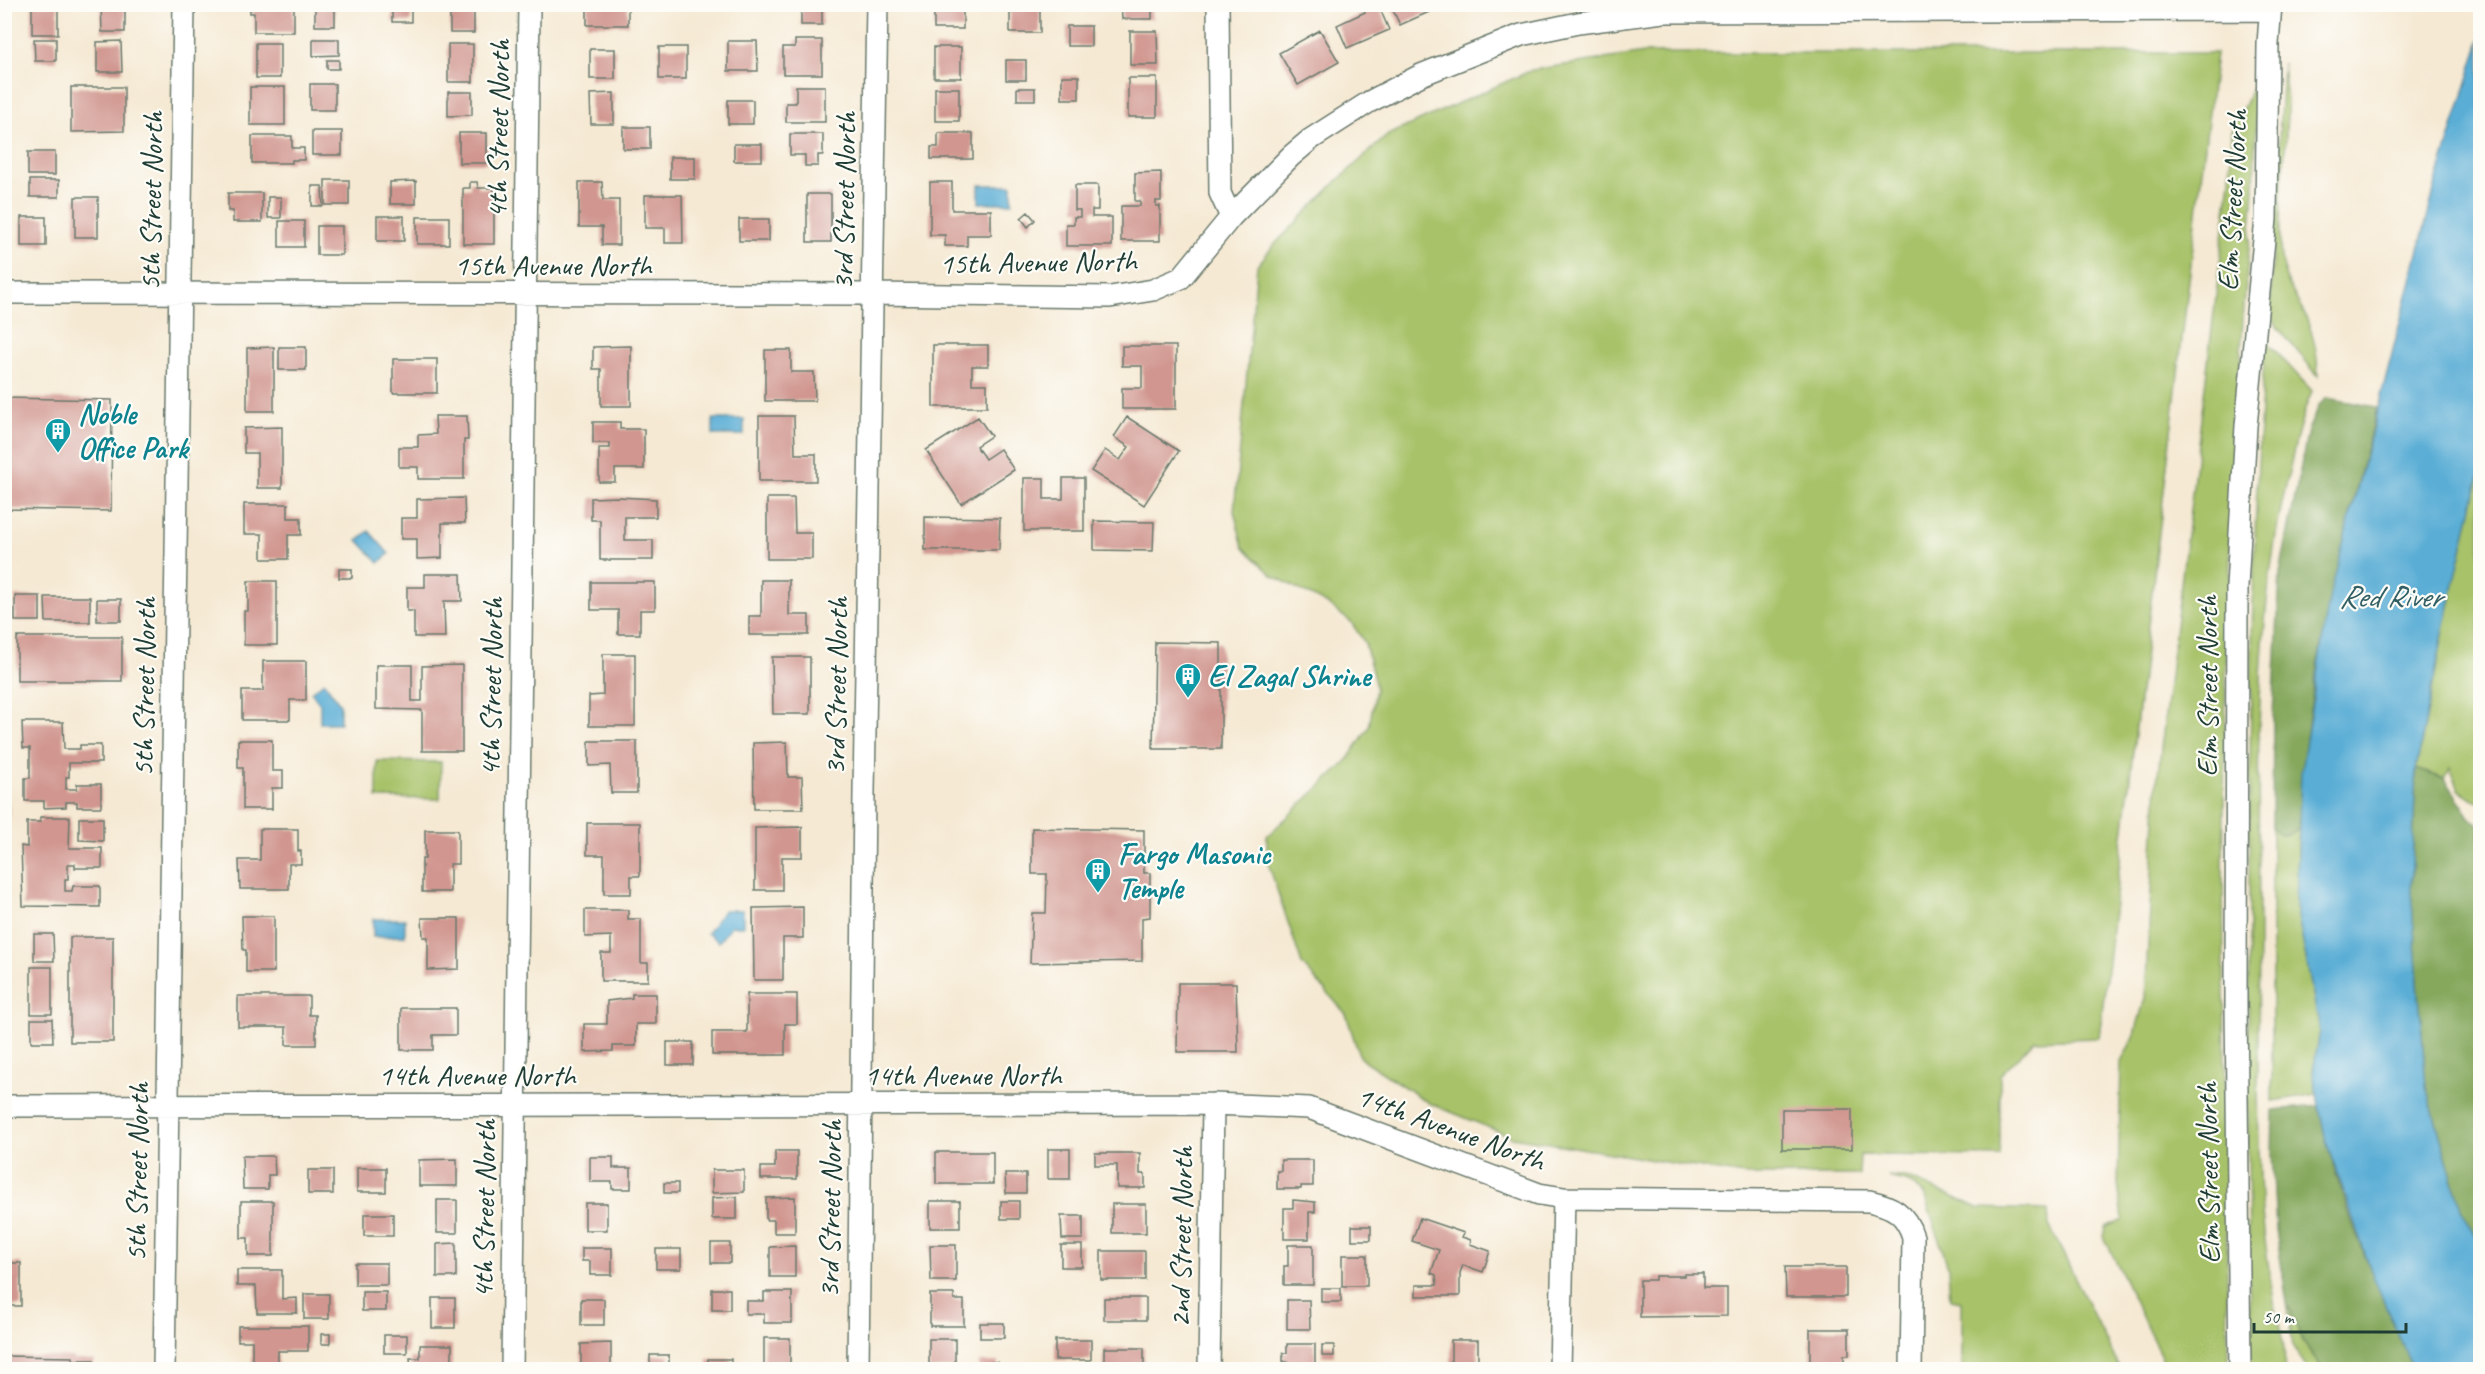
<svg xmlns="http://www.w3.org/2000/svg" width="2485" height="1374" font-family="Caveat,sans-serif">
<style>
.green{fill:#a7c269;stroke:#63804e;stroke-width:1.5}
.forest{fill:#85a85d;stroke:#527248;stroke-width:1.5}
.water{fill:#5aadd5;stroke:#3c7584;stroke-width:1.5}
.building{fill:#d0968f}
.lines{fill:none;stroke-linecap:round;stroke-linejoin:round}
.minor-casing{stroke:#6a796c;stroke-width:24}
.minor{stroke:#fff;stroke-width:21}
.labels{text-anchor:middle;stroke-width:4.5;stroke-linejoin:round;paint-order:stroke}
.street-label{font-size:30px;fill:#1f3d34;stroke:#fdfcf7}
.culture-label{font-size:30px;font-weight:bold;fill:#0d838f;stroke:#fdfcf7;text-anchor:start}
.water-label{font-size:32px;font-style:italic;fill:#315f64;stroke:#fdfcf7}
</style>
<rect width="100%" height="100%" fill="#fdfcf7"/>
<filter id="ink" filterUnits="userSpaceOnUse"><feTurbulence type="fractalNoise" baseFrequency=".0167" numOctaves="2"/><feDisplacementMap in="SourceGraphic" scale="12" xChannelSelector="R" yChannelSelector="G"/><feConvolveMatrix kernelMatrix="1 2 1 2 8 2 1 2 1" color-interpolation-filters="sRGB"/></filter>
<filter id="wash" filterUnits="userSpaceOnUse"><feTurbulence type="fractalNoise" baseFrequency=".008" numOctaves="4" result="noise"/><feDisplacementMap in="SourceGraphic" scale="24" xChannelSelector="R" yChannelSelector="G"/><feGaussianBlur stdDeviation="1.35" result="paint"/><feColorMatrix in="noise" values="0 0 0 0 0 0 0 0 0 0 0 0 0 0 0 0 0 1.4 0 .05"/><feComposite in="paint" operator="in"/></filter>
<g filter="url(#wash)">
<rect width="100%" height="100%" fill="#f5e9d3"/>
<path class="green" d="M1644,53H2216L2099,1038L2035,1040L2000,1075V1156L1860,1155L1859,1175H1744L1604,1152L1512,1137L1429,1103L1360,1058L1346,1014L1302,964L1267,860V836L1346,762L1369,727L1376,688L1365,643L1351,622L1328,605L1272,575L1243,547L1234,511L1257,266L1273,246L1337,181L1388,135L1532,70Z
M2283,64C2284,77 2286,89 2287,101C2288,154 2276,206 2281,258C2284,281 2296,297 2306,317C2314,336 2318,356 2318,376L2278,328L2270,313Z
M2252,89L2257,92L2254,192L2243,319L2232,506L2226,672L2223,875L2228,1369H2167L2104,1237L2106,1227L2123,1219L2118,1184L2121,1062L2134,1037L2145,998L2157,782L2230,180L2232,131Z
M2268,343L2312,391C2301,417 2295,444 2289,472C2254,614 2258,761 2259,906C2259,1003 2256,1101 2261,1198C2263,1235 2269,1271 2275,1307C2279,1328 2287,1349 2284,1369L2251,1370C2247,1210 2248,1051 2249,891C2250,709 2252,527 2265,346Z
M2480,471V803L2459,790L2450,768L2445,779L2416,769L2445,624Z
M377,761L441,762L440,799L377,798Z
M2272,828L2282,835L2290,834L2299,828L2296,906L2320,1031L2313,1072L2317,1094L2272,1101Z
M1888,1177H1906L1979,1208L2048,1210L2049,1225L2120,1369H1962V1302L1950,1300L1948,1267L1924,1194L1909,1182Z
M2287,1303L2303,1342L2323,1369H2308L2293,1347Z"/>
<path class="forest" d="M2327,398L2377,407C2342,546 2304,685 2299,828L2290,834L2282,835L2272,828L2273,715L2280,573L2308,430L2320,404Z
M2416,769L2445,779L2470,817L2480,826V1244L2461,1209L2426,1087L2411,891Z
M2319,1106C2336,1196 2377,1285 2413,1369H2323L2303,1342L2287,1303L2276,1229L2272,1154L2273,1110Z"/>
<path class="water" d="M2480,40V471L2445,624L2416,769L2411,891L2426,1087L2461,1209L2480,1244V1369H2413L2373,1276L2326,1141L2319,1106L2313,1072L2320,1031L2296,906L2301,771L2330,594L2437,179Z
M979,185H1012V203H979Z
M713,419H744V435H713Z
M369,531L389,554L379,563L358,540Z
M324,682L340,704V723H320V704L311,692Z
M724,910H743V926H731L719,942L707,933Z
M373,919H405V936L373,937Z"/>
<g id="blocks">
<path class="building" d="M101,4H125V32H102Z
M250,4H294V32H254V13H250Z
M392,4H411V22H392Z
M450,4H474V33H450Z
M587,4H628V25H587Z
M801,4H822V25H801Z
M934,4H963V29H934Z
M1121,4H1157V7H1152V19H1122Z
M1362,4H1378L1389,30L1347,48L1337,25L1365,12Z
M1390,4H1447L1400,25Z
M32,5H58V34H32Z
M1010,7H1040V33H1010Z
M315,8H335V26H315Z
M1067,26H1091V46H1067Z
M1320,30L1339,62L1298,85L1279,53Z
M1130,31H1157L1158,65H1130Z
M34,39H56V61H35Z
M313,39H339V55L313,56Z
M795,40H822V74H783V47H795Z
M121,41L122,72H97V42Z
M728,41H757L758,71H728Z
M256,43H280V78H256Z
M448,44H473V82H448Z
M659,47H686V79H659Z
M934,47H961V78H934Z
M590,49H615V79H590Z
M327,60H339V69H327Z
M1006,60H1026V80H1006Z
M1062,76H1079V99H1062Z
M1128,78H1157V117H1128Z
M310,84H335V110H310Z
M796,86H825V122H786V103H796Z
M71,87H124V131L71,132Z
M250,87H285V125H250Z
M935,88H959V121H935Z
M1017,88H1035V100H1017Z
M448,92H472V115L448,116Z
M614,93V124H591L590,94Z
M728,100H753V124H728Z
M623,127H650V149H623Z
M312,131H342V155H312Z
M459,133H487V163H459Z
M938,133H973V159H931V147H938Z
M790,134H823V155H818V166H805V155H790Z
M252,136H292V148H304V160H292V163H252Z
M734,144H762V161H734Z
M28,152H55V175H28Z
M670,157H695V179H670Z
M1161,172V201H1156V206H1160V241H1121V206H1140V201H1135V173Z
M30,180H59V197H30Z
M325,180H349V205H325Z
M416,181V204H390V182Z
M470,182H477L478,188H494V244H463V188H470Z
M579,182H602L603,200H619V245H602V227H579Z
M930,182H952V210H991V235H967V246H945V235H930Z
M1075,185H1098V210H1092V217H1112V246H1066V224H1074V217H1080V210H1075Z
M312,186H322L323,206H312Z
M228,193H262V222H233V211H228Z
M807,194H831V242H807Z
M645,195H682L683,243H665V228H645Z
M75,197H98V237H75Z
M268,197H281V218H268Z
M1028,212L1035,220L1028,227L1021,218Z
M377,216H404V241H377Z
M21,217H46V246H21Z
M417,217H449V244H417Z
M739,219H769V241H739Z
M279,221H304V247H279Z
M317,226H342V255H317Z
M933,345H988V366H972V384H987V407H933Z
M631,346V406H601V369H593V347Z
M1122,346H1176V409H1122V388H1142V366H1122Z
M274,347V411H247V348Z
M279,347H306V370H279Z
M765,350H791V372H814L815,401H765Z
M393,359H437V393H393Z
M4,398L112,400L111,511L4,509Z
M435,416H467L468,440H464V479H418V467H399V447H418V435L436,434Z
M759,416H794L795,454H816V481H759Z
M978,417L991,436L976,446L985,459L1000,449L1014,470L961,504L926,450Z
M1127,417L1179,451L1144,505L1091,471L1105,450L1120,460L1129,447L1114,437Z
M593,422H620V429H644V469H615V482H599V448H610V443H593Z
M282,427V488H257V453H244V428Z
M1024,478H1044V499H1063V478H1084V531H1024Z
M618,497L656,499V517H625V540H653V560H600V520H591V498Z
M464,498L465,523H442V558L417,559V539H401V518H417V499Z
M767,498H794L795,533H812V559H767Z
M244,504H288V518H301V535H288V559H262V534H244Z
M925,517L1000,518L999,550H925Z
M1094,521L1154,522L1153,551L1094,550Z
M339,569H352V578H339Z
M425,574H461L462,601H444L445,637H414V611H407V587H425Z
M761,580H789V615H809V635H749V616H761Z
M248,581H277V645H244V611H248Z
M591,582H655V610H640V634H618V610H591Z
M15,596H40V621H15Z
M45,597H90V622H46Z
M97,599H121V621H97Z
M17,637H122V681H17Z
M1155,642L1221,643V749H1153Z
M603,654H635V726H589V696L603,695Z
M772,657H810V714H773Z
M263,661H306V700H290V720H242V691H263Z
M376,665H412V701H422V666L462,665V751H422V710L376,709Z
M22,722H63L64,749H80V745H101V763H69V777H66V789H77V784H101V807H77V802H66V807L44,808V801H25V778H30V748H23Z
M238,740H272V771H283V788H272V809H243V768H238Z
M589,741H637V793H611L610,765L589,766Z
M787,742L788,777H802L803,809H754L753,743Z
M4,806H9V828H4Z
M40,817H70L69,848H102V868H75V864H68V879H65V891H72L73,886H100V907L23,906L21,846L27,847V822H40Z
M79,818H103V841L79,840Z
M587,823H640V876H631V894H604V855H587Z
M802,827V857H782V890H755V828Z
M1032,828L1144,830V873H1150V917L1142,918V961L1030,963L1032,913H1046L1047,874H1032Z
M260,829H298V851H301V864H289V889H240L239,860H260Z
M425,830H458V864H450V892H422V859H425Z
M803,907V938H783V980H754L753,908Z
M585,910H628V919H641V963H648V981H601V953H611V936L585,937Z
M242,916H274V972H246V950H243Z
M422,918H459V969L428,970V937H423Z
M34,934H53L54,961H34Z
M70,937H113V1042H70Z
M31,967H52V1014H31Z
M1178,983H1236L1238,1052H1177Z
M632,994H656V1024H636V1046H613V1051L584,1052V1024H607V1001L632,998Z
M747,994H797V1024H785V1055H712V1032H747Z
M238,996H309V1015H316V1045H286V1027H238Z
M401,1008H456V1035H433V1050H401Z
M31,1019H52L53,1042H31Z
M667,1042H693V1065H667Z
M1782,1109H1852V1149H1782Z
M1048,1149H1070V1179H1048Z
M775,1151H797V1179H761V1167H775Z
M936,1152H993V1184H936Z
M1095,1153H1140V1174H1145V1188H1117V1165H1095Z
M242,1156H274L275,1175H268V1189H243Z
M590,1157H613V1168H631V1189H612V1182H590Z
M457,1159V1186H419V1160Z
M1281,1160H1313V1186H1301V1189H1277V1171H1281Z
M357,1168H386V1192H357Z
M308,1170H333V1194H308Z
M712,1170H744V1192L712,1193Z
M1005,1174H1026V1193H1006Z
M664,1183H678V1193H664Z
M737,1197V1219H712V1198Z
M795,1197V1233H774V1220H766V1198Z
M437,1200H457V1233H437Z
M1293,1200L1315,1202V1212H1309V1239H1284V1208H1293Z
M241,1201H273V1256H248V1238H241Z
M930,1201H960V1228H930Z
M1001,1201H1019V1219H1001Z
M585,1203H607V1230H585Z
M1112,1204H1146V1233H1112Z
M364,1214H393V1236H364Z
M1061,1216H1083V1239H1062Z
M1420,1218L1464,1233L1462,1237L1471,1240L1470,1244L1490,1251L1483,1272L1463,1265L1460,1273V1296H1416V1285H1437L1436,1275L1431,1273L1439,1250L1412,1241Z
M1352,1226H1371V1240H1352Z
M456,1243V1277H437V1244Z
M711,1243H730V1263H711Z
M930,1245H956V1281H931Z
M1061,1245H1082V1267H1061Z
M1288,1245H1313V1285H1284V1266H1288Z
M795,1246V1277H770V1247Z
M582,1248H612V1275H590V1261H582Z
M656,1249H681V1269H656Z
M1101,1251H1145V1280H1101Z
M1342,1255H1367V1286H1342Z
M4,1263H21V1306H4Z
M355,1263H387V1285H355Z
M1785,1267H1846V1297H1786Z
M237,1270H282V1299L297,1298V1313H257L256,1286H237Z
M1684,1274H1703V1288H1727V1316L1640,1317V1280H1655V1276H1684Z
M1321,1288H1341V1302H1321Z
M712,1289H730V1310H712Z
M362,1292H386V1311H362Z
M764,1292H792V1323H764V1314H746V1301H764Z
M304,1294H329V1319H304Z
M930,1294H954V1300H964V1326H930Z
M432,1298H455V1328H432Z
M1104,1298H1146V1320H1104Z
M581,1299H604V1325H581Z
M1287,1300H1309L1310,1329H1287Z
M980,1323H1004V1338H980Z
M238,1326H308V1351H278V1370H252V1341H238Z
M1810,1329H1849V1355H1844V1370H1810Z
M321,1334H330V1344H321Z
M384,1335H407V1353H384Z
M764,1338H790V1367H764Z
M929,1339H955V1367L929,1370Z
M1055,1340H1091V1360H1055Z
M1451,1340H1478V1366H1490V1370H1455V1366H1451Z
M611,1343V1368H581V1344Z
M1287,1344H1315V1370H1287V1362H1283V1353H1287Z
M420,1345H452V1370H411L410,1358H420Z
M1322,1345H1334V1356H1322Z
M1104,1348H1144V1370H1104Z
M650,1355H669V1370H650Z
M4,1356L73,1357V1360H94V1370H4Z
M708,1359H731V1370H708Z
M979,1362H998V1370H979Z"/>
</g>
</g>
<g filter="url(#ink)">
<use href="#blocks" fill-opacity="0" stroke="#6a796c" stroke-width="1.5"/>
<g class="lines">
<g class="minor-casing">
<path id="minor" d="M1218,4L1220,193L1231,217
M4,293L873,294L1110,297L1153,290L1181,278L1231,217L1291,156L1311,139L1369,102L1421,75L1521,35L1578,23L1663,12L2271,10
M4,1106L1213,1104L1309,1108L1539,1194L1564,1198L1869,1201C1892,1206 1906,1213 1913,1237L1911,1370
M164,1370L184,4
M512,1370L529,4
M858,1370L864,792L877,4
M1209,1370L1213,1104
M1560,1370L1564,1198
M2240,1370L2236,1004L2237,587L2246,426L2266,219L2268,44L2271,4"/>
</g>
<use href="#minor" class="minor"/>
</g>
</g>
<defs>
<g id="building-pin" transform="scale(1.35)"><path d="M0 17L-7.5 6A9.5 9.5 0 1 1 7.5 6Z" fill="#0f9aa8" stroke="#fdfcf7"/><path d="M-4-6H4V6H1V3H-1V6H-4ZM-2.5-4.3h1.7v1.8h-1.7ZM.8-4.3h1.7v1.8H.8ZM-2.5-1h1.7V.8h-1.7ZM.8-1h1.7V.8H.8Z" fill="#fff"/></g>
</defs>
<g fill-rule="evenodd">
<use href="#building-pin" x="58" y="431"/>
<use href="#building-pin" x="1188" y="676"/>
<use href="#building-pin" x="1098" y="871"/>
</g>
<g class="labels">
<g class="street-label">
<text transform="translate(498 129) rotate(-89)" y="10">4th Street North</text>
<text transform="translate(2232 200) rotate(-87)" y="10">Elm Street North</text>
<text transform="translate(151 201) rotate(-89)" y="10">5th Street North</text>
<text transform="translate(844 201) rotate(-89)" y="10">3rd Street North</text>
<text transform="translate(1038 262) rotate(-1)" y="10">15th Avenue North</text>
<text x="553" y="275">15th Avenue North</text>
<text transform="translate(836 686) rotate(-89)" y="10">3rd Street North</text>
<text transform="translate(2207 686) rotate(-90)" y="10">Elm Street North</text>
<text transform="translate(144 687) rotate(-89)" y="10">5th Street North</text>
<text transform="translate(491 687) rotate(-89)" y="10">4th Street North</text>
<text x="477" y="1085">14th Avenue North</text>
<text x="963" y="1085">14th Avenue North</text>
<text transform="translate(1451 1128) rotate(20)" y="10">14th Avenue North</text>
<text transform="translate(137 1172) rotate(-89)" y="10">5th Street North</text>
<text transform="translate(2208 1173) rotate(-91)" y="10">Elm Street North</text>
<text transform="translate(484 1209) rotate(-89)" y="10">4th Street North</text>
<text transform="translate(830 1209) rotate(-89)" y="10">3rd Street North</text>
<text transform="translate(1181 1237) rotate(-89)" y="10">2nd Street North</text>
</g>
<g class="culture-label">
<text x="78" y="424">Noble<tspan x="78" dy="34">Office Park</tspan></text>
<text x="1208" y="686">El Zagal Shrine</text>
<text x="1118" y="864">Fargo Masonic<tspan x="1118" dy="34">Temple</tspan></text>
</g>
<g class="water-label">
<text x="2390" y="607">Red River</text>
</g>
</g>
<rect width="2485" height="1374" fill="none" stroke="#fdfcf7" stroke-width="24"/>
<path d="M2254 1323v9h152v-9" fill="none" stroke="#1f3d34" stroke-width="3"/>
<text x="2263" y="1323" font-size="18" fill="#1f3d34" stroke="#fdfcf7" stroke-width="4.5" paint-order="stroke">50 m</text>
</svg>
